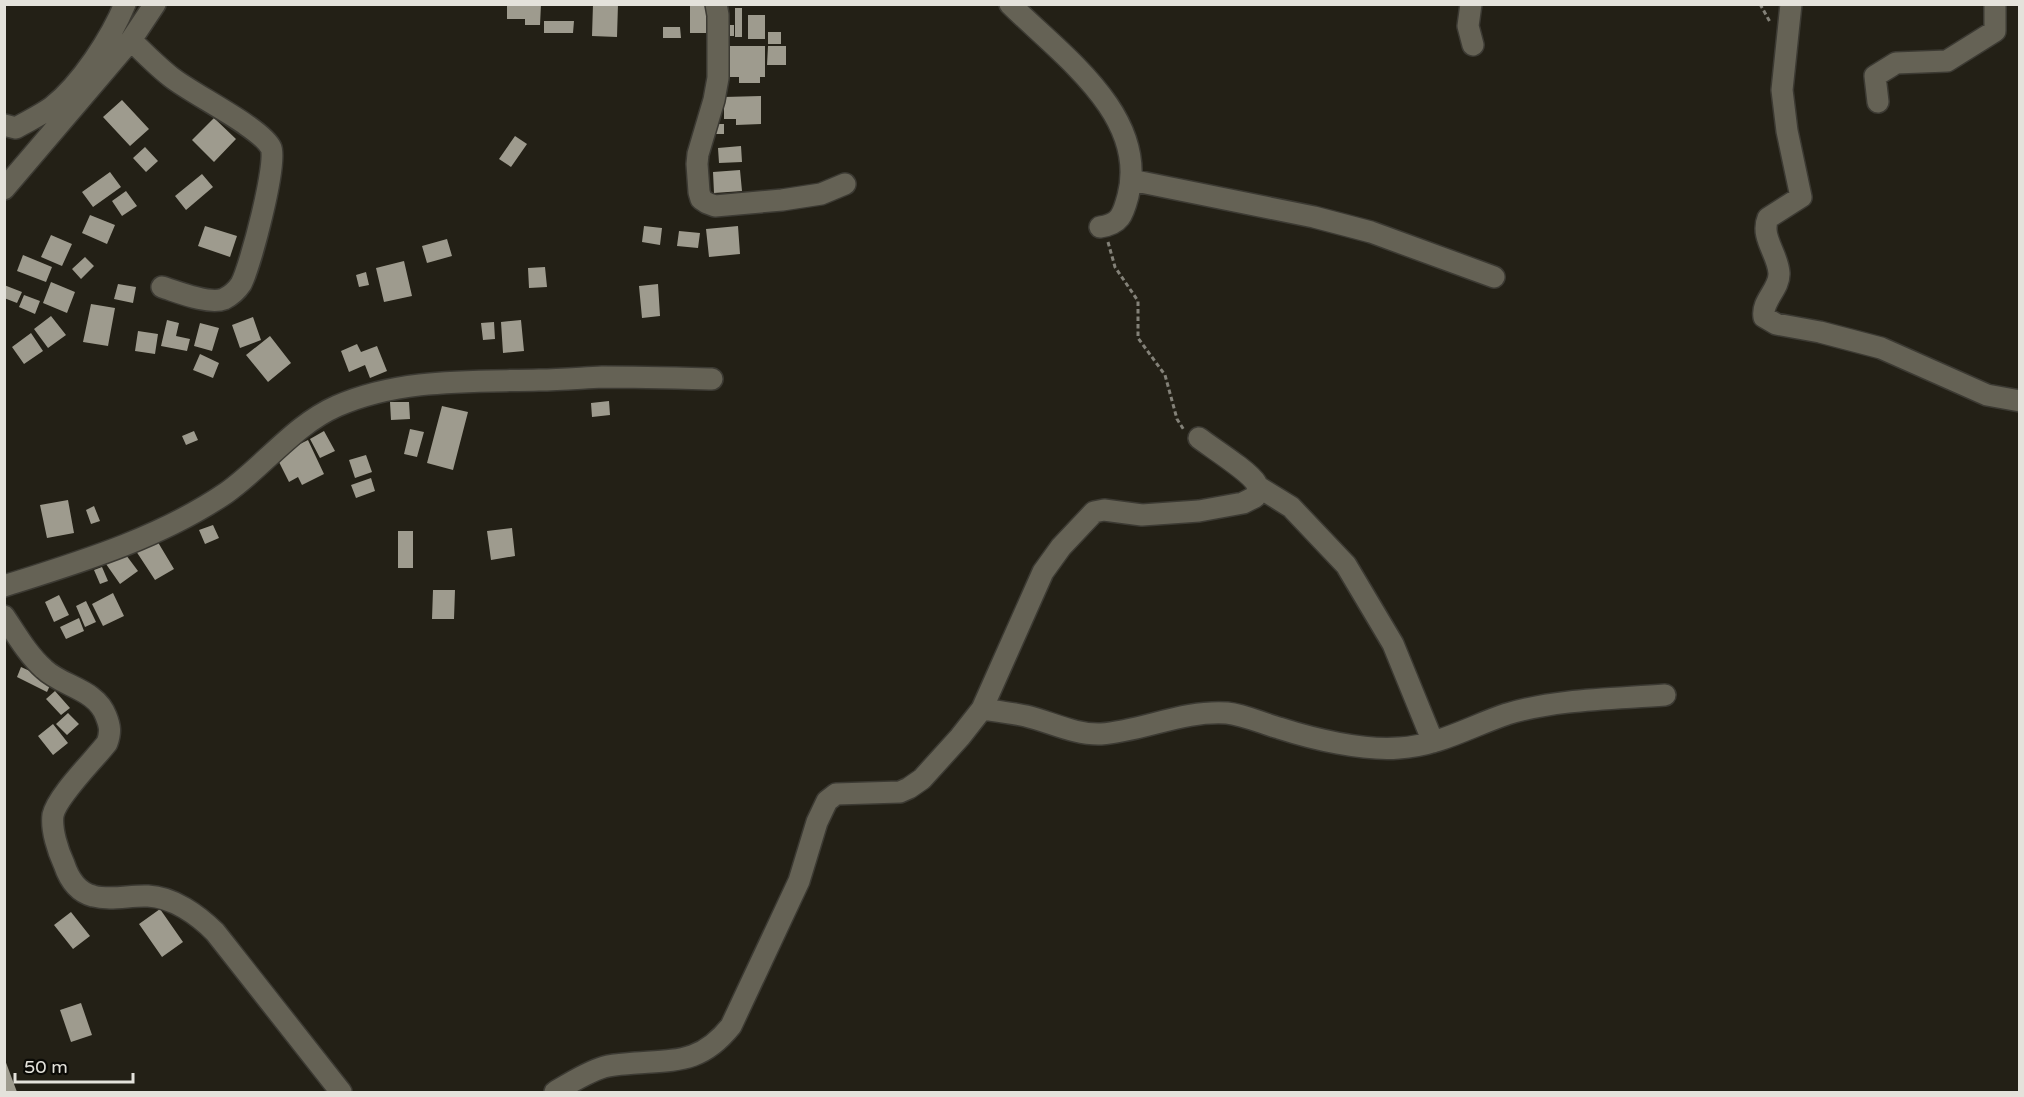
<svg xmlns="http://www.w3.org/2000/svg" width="2024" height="1097" font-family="'Varela Round',sans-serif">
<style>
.building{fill:#9e9b8e}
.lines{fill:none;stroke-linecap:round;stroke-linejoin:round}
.minor-casing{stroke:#3c3a33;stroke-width:24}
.path{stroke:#838178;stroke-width:3;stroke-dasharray:4.5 3;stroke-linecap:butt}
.minor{stroke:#656255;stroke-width:21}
</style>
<rect width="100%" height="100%" fill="#232016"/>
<path class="building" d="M507,4H541L540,25H525V19H507Z
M593,4H618L617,37L592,36Z
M690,6H707V33H690Z
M735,8H742V37H735Z
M748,15H765V39H748Z
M544,21H574L573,33H544Z
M724,25H734V36H724Z
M663,27H680L681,38H663Z
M768,32H781V44H768Z
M730,46H765V77H760V83H739V77H730Z
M768,46H786V65H767Z
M761,96V124L736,125V119H724V97Z
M122,100L149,129L130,146L103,117Z
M214,118L236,139L214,162L192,140Z
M712,124H724V134H712Z
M515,136L527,144L511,167L499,159Z
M741,146L742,162L719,163L718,148Z
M145,147L158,161L146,172L133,158Z
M740,170L742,191L714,193L713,172Z
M110,172L121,187L93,207L82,192Z
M202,174L213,187L186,210L175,196Z
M126,191L137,206L122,216L112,201Z
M90,215L115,225L107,244L82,233Z
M205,226L237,236L230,257L198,246Z
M644,226L662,228L660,245L642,242Z
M738,226L740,254L709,257L706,229Z
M679,231L700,233L698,248L677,246Z
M51,235L72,244L62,266L41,257Z
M447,239L452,256L427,263L422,246Z
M23,255L52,267L46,282L17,271Z
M85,257L94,266L81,279L72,269Z
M404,261L412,296L384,302L376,268Z
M545,267L547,287L529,288L528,268Z
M366,272L369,285L359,287L356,275Z
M51,282L75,292L67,313L43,303Z
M118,284L136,287L133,303L114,299Z
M658,284L660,316L642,318L639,286Z
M4,285L22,292L17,303L4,298Z
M24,295L40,301L35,314L19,307Z
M91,304L115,308L108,346L83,342Z
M51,316L66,335L48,348L34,329Z
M253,317L261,340L240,348L232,325Z
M167,320L179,323L176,336L190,339L187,351L161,346Z
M521,320L524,351L503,353L501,322Z
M494,322L495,339L483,340L481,323Z
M200,323L219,328L212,351L194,346Z
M138,331L158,334L155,354L135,351Z
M31,333L43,351L24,364L12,347Z
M270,336L291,363L268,382L246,355Z
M357,344L361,352L377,346L387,371L370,378L365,365L349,372L341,351Z
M200,354L219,363L213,378L193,370Z
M609,401L610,415L592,417L591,403Z
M390,402H409L410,419L391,420Z
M442,406L468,412L453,470L427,463Z
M410,429L424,432L417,457L404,454Z
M194,431L198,440L186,445L182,436Z
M324,431L335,451L320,458L310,439Z
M308,440L324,474L302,485L298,477L289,482L276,456Z
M366,455L372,472L355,478L349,460Z
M371,478L375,491L356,498L351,485Z
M68,500L74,533L47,538L40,505Z
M94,506L100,521L91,524L86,510Z
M213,525L219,538L205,544L199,530Z
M512,528L515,556L491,560L487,531Z
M398,531H413V568H398Z
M156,539L174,569L155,580L136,551Z
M123,551L138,571L120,584L106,564Z
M102,567L108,581L100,584L94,570Z
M433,590H455L454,619H432Z
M113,593L124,616L103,626L92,604Z
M59,595L69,615L54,622L45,602Z
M86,601L96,622L85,627L76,606Z
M79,618L84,631L66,639L60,627Z
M21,667L52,681L47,692L17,677Z
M55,691L70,708L61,715L46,699Z
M68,713L79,724L67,735L56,724Z
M53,724L68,743L53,755L38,736Z
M160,909L183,942L162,957L139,924Z
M71,912L90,936L73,949L54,925Z
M81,1003L92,1035L71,1042L60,1010Z
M4,1060H5L17,1092H4Z"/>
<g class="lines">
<g class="minor-casing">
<path id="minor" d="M716,4L718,15V78L714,100L698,154L697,164L699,192L701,199L707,203L715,206L782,200L821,194L845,184
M1010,4C1060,54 1149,115 1128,196C1123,215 1120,224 1100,227
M1471,4L1468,26L1473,45
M1791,4L1782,90L1787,131L1801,197L1768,218C1760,237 1778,254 1779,273C1780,289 1761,301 1764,317L1776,324L1820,332L1881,348L1987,395L2020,401
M131,40C144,53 157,66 171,77C192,94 262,128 271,148C278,161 250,268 241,284C237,290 230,296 224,299C209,305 178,292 162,287
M1878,102L1875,76L1896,63L1947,61L1995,31V4
M4,125L16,128C28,121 41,115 52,107C81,84 111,38 125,4
M1131,180L1314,217L1371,232L1494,277
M4,189L131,40L155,4
M1257,486L1291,507L1346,565L1393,644L1433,742
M4,586C80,562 160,538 226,493C264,466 294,425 337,406C401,378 470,382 539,380C560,380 581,378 602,377C639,377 675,378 712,379
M4,616C16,634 28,655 44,669C63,687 96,689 106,716C110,726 111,732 107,743C94,760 57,796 53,815C51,830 58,851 64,864C69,879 77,892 93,896C111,901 130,895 148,896C173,897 198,915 215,932L341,1092
M982,709C996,711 1012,713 1026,716C1051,722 1075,735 1101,734C1143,731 1183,710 1227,713C1245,715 1261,723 1279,728C1313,739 1363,751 1399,748C1438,746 1471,726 1507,714C1557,699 1613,699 1665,695
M555,1092C570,1083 587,1072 604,1067C614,1064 626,1064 636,1063C679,1060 702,1062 731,1026L799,881L817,822L827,801L836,794L900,792L909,788L922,779L960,737L982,709L1043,572L1061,547L1094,512L1104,510L1142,515L1199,511L1243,503L1255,497C1257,492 1259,488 1256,483C1249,471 1212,448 1199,438"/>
</g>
<path class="path" d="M1760,4L1770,22
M1108,242L1115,267L1138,301V338L1165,375L1177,419L1184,430"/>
<use href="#minor" class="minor"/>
</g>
<rect width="2024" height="1097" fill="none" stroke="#e4e2db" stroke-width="12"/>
<path d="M15 1073v9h118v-9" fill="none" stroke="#e4e2db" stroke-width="3"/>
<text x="24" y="1073" font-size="18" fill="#e4e2db" stroke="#0b0a06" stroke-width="4.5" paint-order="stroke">50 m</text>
</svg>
